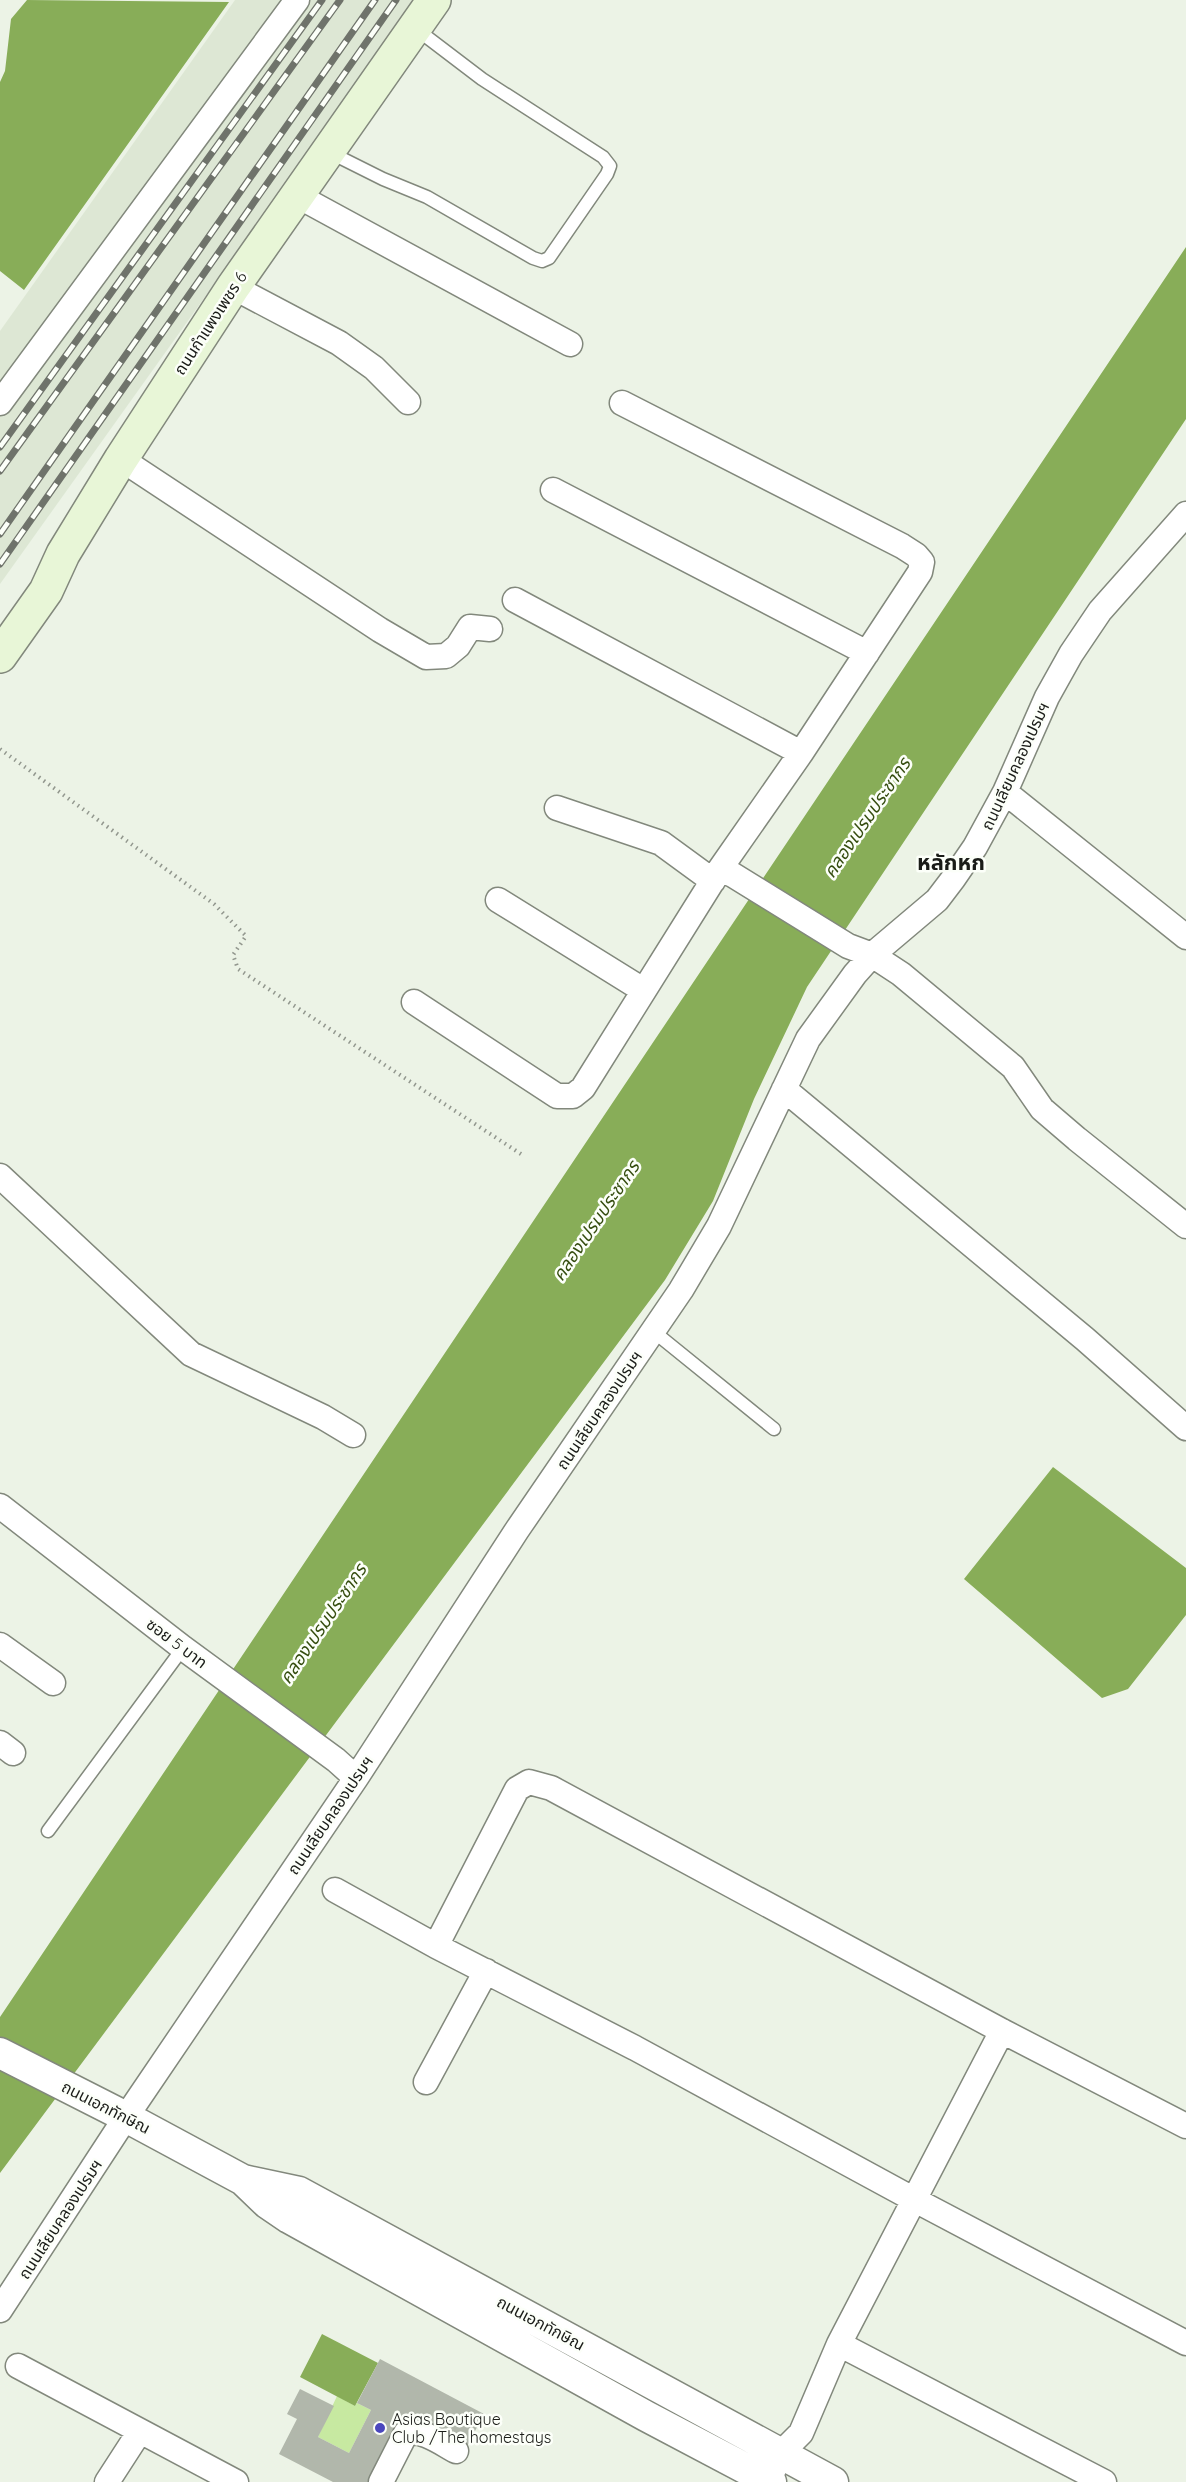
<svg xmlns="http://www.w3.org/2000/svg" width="1186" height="2482" font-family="Quicksand,'Noto Sans Thai',sans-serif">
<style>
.built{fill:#dde7d4}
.green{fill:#c7e9a1}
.water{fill:#88ad58}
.building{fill:#b1b7ab}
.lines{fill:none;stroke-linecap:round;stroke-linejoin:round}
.service-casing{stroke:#82887c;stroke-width:15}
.minor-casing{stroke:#82887c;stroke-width:27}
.tertiary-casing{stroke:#82887c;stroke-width:33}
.secondary-casing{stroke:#82887c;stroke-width:36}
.path{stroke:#92978e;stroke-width:4;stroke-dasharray:1.5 4.5;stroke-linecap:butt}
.service{stroke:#fff;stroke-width:12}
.minor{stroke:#fff;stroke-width:24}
.tertiary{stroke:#fff;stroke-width:30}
.secondary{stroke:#e8f6d7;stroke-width:33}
.rail-casing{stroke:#6f736b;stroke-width:7}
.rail{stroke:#fcfff9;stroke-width:4.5;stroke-dasharray:14;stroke-linecap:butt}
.poi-dot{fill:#4b47bd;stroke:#fcfff9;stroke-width:2}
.labels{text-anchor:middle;stroke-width:5;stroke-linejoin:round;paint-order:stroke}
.street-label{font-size:16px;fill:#1a1c18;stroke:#fcfff9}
.poi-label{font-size:16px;fill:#1a1c18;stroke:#fcfff9;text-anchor:start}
.water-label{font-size:18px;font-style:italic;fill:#354d0f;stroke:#fcfff9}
.district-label{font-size:22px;font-weight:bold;fill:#1a1c18;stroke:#fcfff9}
</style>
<rect width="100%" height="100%" fill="#ecf3e6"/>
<path class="built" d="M235,0H417L0,584V331Z"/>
<path class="green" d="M337,2396L355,2406L357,2403L371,2410L349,2453L318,2437Z"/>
<path class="water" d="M27,0L229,2L24,290L0,271V82L5,71L11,19Z
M1186,247V419L807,987L754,1099L713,1201L665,1280L0,2173V2017Z
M1053,1467L1186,1568V1615L1128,1689L1102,1698L964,1579Z
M322,2334L378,2363L355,2406L300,2377Z"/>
<path class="building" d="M380,2359L484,2414L466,2448L404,2415L369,2482H333L279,2454L297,2419L287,2414L300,2389L334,2406L318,2437L349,2453L371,2410L357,2403Z"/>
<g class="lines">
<g class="service-casing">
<path id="service" d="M329,152L383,179L427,197L533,258L542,261L549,258L607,174L610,166L603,157L482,79L415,28
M653,1331L774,1429
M48,1831L183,1648"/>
</g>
<g class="minor-casing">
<path id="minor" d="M296,195L570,344
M233,287L339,343L374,368L408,402
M0,403L297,0
M622,403L902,546L916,555L922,562L920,572L801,753L720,869
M121,459L380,630L426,657L446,656L458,646L470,627L490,629
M553,490L867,653
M515,600L801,753
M1005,792L1186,937
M557,808L661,843L713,881
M498,900L643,990
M414,1002L557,1096H573L583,1088L720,869L733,875L848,946L872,955L901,974L1013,1067L1042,1109L1077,1139L1186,1226
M784,1089L1085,1339L1186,1428
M0,1176L191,1354L323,1417L353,1435
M0,1506L183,1648L336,1760L356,1778
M0,1645L53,1683
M0,1743L13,1753
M335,1890L436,1946L635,2048L913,2199L1186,2343
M436,1946L517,1789L529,1782L551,1788L1002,2031L1186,2126
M426,2082L486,1971
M0,2310L126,2117L356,1778L517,1530L681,1290L719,1226L808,1039L855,974L872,955L937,900L953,879L975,847L1005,792L1047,697L1071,654L1100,611L1186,514
M839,2344L1104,2482
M18,2366L236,2482
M774,2469L780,2454L801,2433L839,2344L1002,2031
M107,2482L140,2431
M381,2482L406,2433C423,2429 441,2443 456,2451"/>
</g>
<g class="tertiary-casing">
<path id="tertiary" d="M0,2053L126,2117L243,2180L267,2203L289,2218L646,2416L771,2482
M243,2180L299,2192L833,2482"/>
</g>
<g class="secondary-casing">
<path id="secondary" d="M0,656L46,591L63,554L121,459L233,287L434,0"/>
</g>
<path class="path" d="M0,749L214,904L246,936L233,955L238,969L524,1156"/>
<use href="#service" class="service"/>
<use href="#minor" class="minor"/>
<use href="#tertiary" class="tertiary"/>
<use href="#secondary" class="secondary"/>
<g class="rail-casing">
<path id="rail" d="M0,447L322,0
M0,471L340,0
M0,534L375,0
M0,564L396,0"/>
</g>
<use href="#rail" class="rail"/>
</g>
<circle class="poi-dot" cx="380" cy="2428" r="6"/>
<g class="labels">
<g class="street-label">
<text transform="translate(210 323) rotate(-57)" y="6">ถนนกำแพงเพชร 6</text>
<text transform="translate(1015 766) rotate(-65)" y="6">ถนนเลียบคลองเปรมฯ</text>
<text transform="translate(599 1410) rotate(-56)" y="6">ถนนเลียบคลองเปรมฯ</text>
<text transform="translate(177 1643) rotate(37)" y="6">ซอย 5 บาท</text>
<text transform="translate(330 1815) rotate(-56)" y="6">ถนนเลียบคลองเปรมฯ</text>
<text transform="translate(106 2107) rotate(27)" y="6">ถนนเอกทักษิณ</text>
<text transform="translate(60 2219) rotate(-57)" y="6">ถนนเลียบคลองเปรมฯ</text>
<text transform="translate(541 2323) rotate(28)" y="6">ถนนเอกทักษิณ</text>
</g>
<g class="poi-label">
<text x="392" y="2425">Asias Boutique<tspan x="392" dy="18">Club /The homestays</tspan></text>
</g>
<g class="water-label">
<text transform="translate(867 818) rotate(-56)" y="6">คลองเปรมประชากร</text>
<text transform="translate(596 1221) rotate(-56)" y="6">คลองเปรมประชากร</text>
<text transform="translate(323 1624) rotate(-56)" y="6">คลองเปรมประชากร</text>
</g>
<g class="district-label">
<text x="951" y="870">หลักหก</text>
</g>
</g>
</svg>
